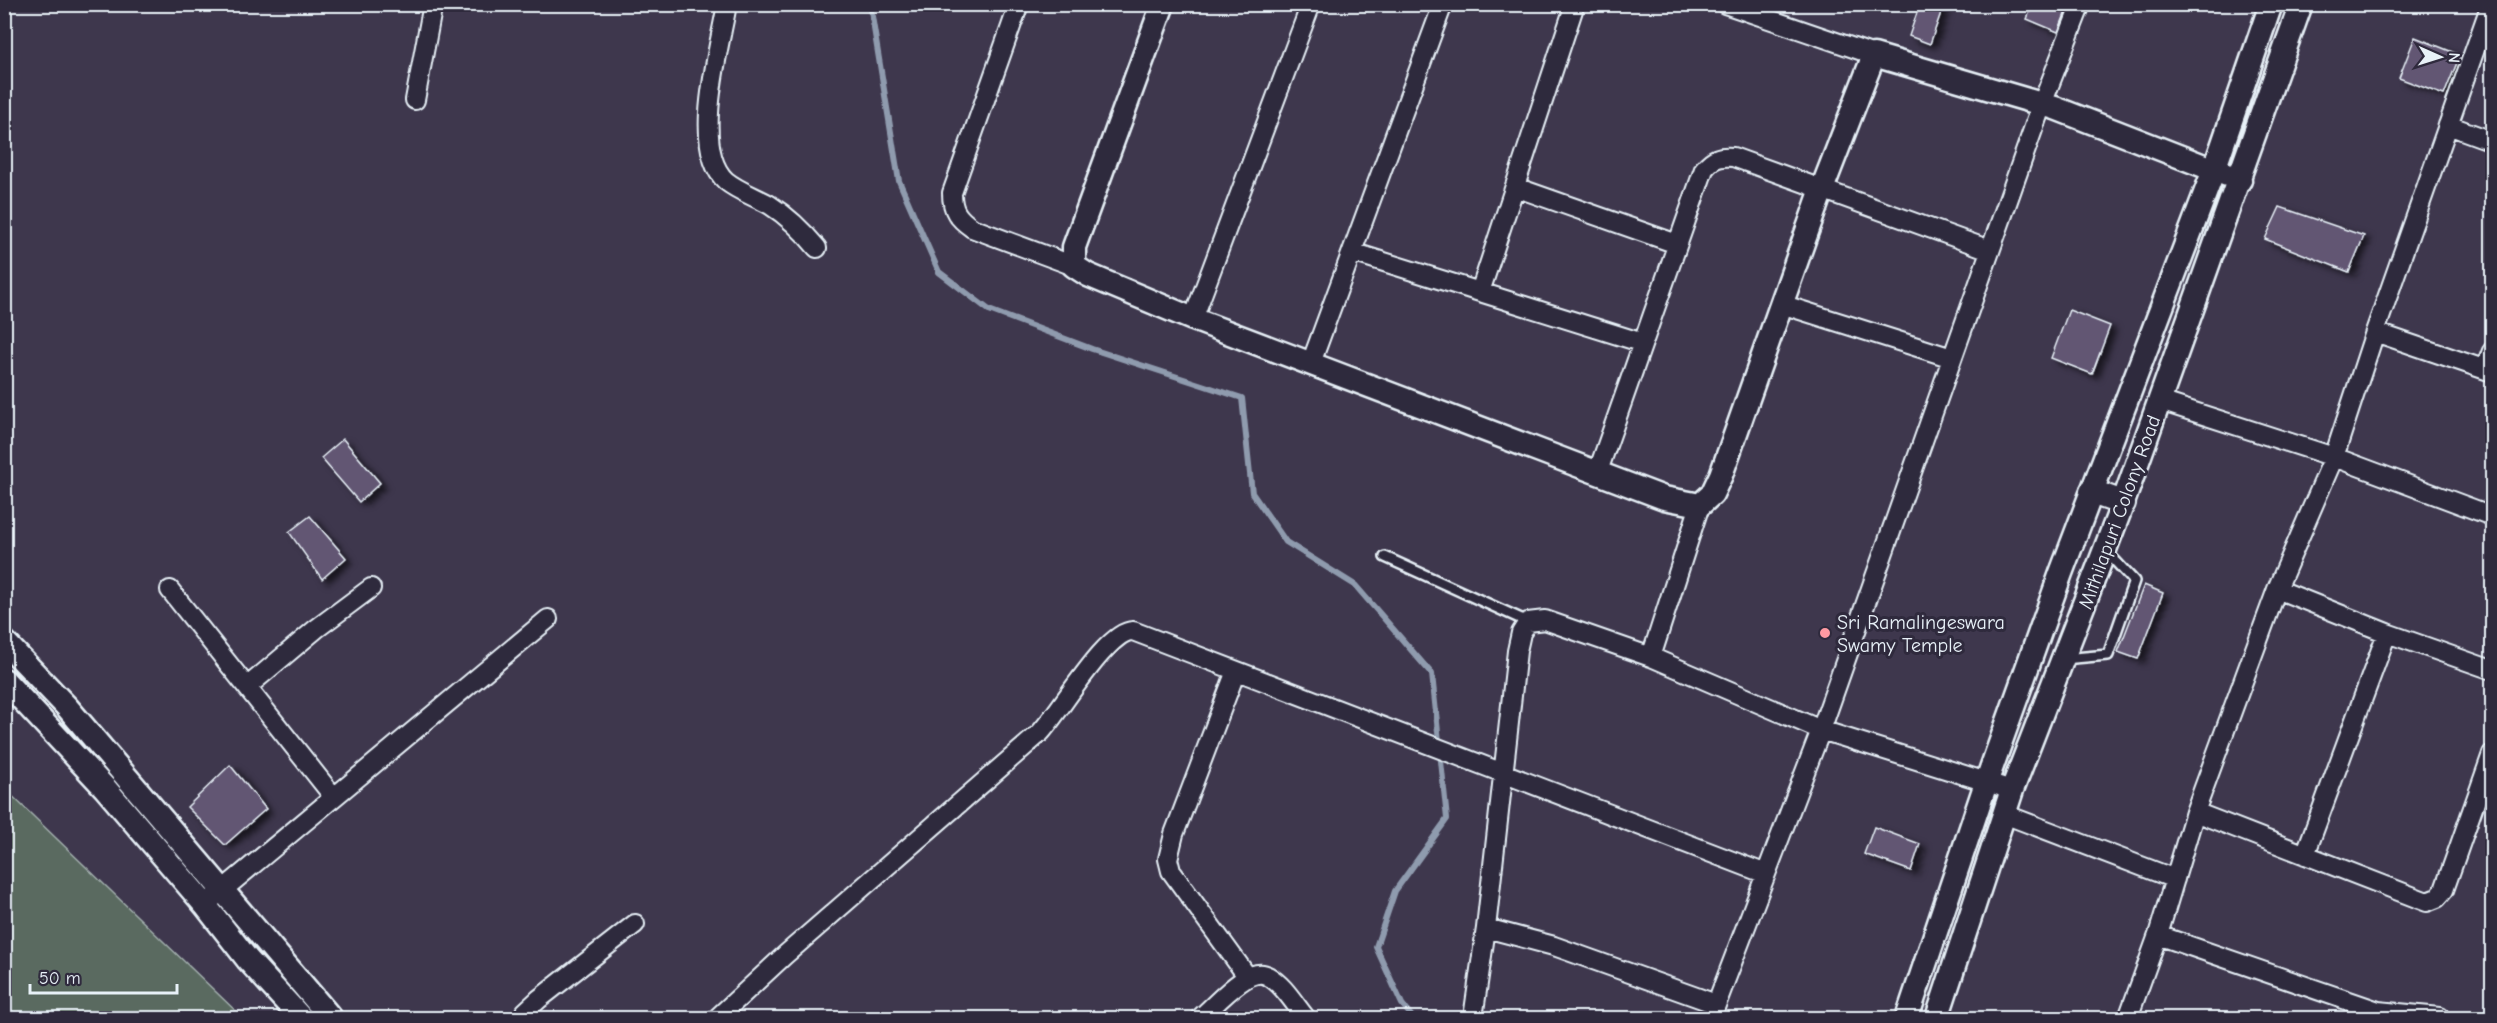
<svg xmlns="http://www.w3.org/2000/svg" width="2497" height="1023" font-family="'Comic Neue',sans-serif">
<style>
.green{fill:#5a6a61;stroke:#a1aeac;stroke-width:1.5}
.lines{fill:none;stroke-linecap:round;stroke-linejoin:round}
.stream{stroke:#8f9bae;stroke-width:6}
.building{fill:#625673;stroke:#e8f1f8;stroke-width:1.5;filter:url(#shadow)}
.service-casing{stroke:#e8f1f8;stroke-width:14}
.minor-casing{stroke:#e8f1f8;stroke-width:22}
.tertiary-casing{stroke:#e8f1f8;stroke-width:27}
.secondary-casing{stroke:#e8f1f8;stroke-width:28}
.service{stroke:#2f2a3d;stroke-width:9}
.minor{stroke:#2f2a3d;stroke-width:18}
.tertiary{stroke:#2f2a3d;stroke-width:22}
.secondary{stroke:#2f2a3d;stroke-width:24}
.poi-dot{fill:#ff9aa2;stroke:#2f2a3d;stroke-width:2}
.labels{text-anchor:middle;stroke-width:6;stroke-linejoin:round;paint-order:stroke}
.street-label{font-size:20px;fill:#e8f1f8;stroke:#2f2a3d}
.poi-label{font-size:20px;fill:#e8f1f8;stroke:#2f2a3d;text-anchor:start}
</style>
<defs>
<filter id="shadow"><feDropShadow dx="6" dy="4" stdDeviation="3" flood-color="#0009"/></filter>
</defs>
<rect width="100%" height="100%" fill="#3e374d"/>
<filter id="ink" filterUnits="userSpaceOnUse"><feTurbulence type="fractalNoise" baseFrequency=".0167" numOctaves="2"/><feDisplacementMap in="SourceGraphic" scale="12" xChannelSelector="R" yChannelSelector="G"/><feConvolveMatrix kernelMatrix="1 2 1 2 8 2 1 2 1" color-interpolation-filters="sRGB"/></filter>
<g filter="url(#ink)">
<path class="green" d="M4,789H5L243,1018H5Z"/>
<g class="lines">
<path class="stream" d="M870,4L899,181L939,272L989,310L1092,349L1242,398L1252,493L1286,542L1355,585L1432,674L1447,819L1395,891L1376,947L1402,1004L1413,1018"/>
</g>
<path class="building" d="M1920,4H1944L1930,44L1909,36Z
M2033,4H2069L2058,32L2027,19Z
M2415,37L2460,55L2444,95L2399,78Z
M2280,207L2364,236L2349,272L2265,239Z
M2069,310L2110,326L2092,374L2051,358Z
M343,439L380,483L359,502L321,458Z
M310,516L346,558L322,579L289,532Z
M2144,585L2163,593L2138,659L2118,652Z
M230,765L266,809L225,845L187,807Z
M1874,827L1920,844L1911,871L1864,854Z"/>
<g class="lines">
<g class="service-casing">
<path id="service" d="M1385,557L1528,622
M2063,659L2108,655L2134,581L2105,550"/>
</g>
<g class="minor-casing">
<path id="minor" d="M727,4C720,47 690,149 726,181C738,191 756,197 770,205C789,217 803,231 817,248
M1019,4L952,193C952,211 958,218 972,228L1074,266
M1725,4L1874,55
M415,100L433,4
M2448,125L2492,141
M1515,187L1677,244
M1352,252L1643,343
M1480,292L1575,4
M1781,304L1952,358
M1193,319L1311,4
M2375,332L2492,372
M1311,363L1443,4
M2485,369L2492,351
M2160,401L2334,457L2492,516
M1598,471L1704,169C1713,158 1719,156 1733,157L1990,250
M2277,589L2387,633L2492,670
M170,590L333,796
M1651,657L1700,505
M1236,671L1174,834L1168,859L1171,871L1247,976
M247,687L316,629L371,588
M2195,812L2427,902L2437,898L2444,890L2492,754
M2004,814L2175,879
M2305,855L2387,633
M213,898L548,619
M2158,935L2378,1011L2440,1017
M1716,1004L1554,946L1486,928L1517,651L1521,633L1528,622L1545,620L1651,657L1821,730L2012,790
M524,1018L525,1012L539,999L635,924
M717,1018L785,955L1040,733C1060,712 1107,630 1133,631L1766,874
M1200,1018C1215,1006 1249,964 1268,976C1284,985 1295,1005 1306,1018
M1473,1018L1486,928
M1711,1018L1821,730L2042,104L2081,4
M2128,1018L2158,935L2195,812L2277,589L2334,457L2375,332L2491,4"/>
</g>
<g class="tertiary-casing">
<path id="tertiary" d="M1163,4L1074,247V266L1088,275L1193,319L1664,498L1700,505L1712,494L1721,475L1822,189L1874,55L2055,108L2240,180
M4,641L67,707L331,1018
M4,680L105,788L205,905L248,960L301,1018
M1907,1018L1986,783L2061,573L2214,170L2271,4
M1937,1018L2012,790L2123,503L2301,4"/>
</g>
<g class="secondary-casing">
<path id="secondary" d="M2092,492L2123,503"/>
</g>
<use href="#service" class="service"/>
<use href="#minor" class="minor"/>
<use href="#tertiary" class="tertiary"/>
<use href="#secondary" class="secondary"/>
</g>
</g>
<circle class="poi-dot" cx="1825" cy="633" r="6"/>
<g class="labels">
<g class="street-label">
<text transform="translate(2119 512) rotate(-70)" y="7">Mithilapuri Colony Road</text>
</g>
<g class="poi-label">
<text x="1837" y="629">Sri Ramalingeswara<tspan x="1837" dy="23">Swamy Temple</tspan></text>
</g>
</g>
<rect width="2497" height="1023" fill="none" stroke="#2f2a3d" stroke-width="24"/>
<rect x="12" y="12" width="2473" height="999" fill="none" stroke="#e8f1f8" stroke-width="2" filter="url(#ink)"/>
<g transform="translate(2440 57) rotate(93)" stroke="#2f2a3d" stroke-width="4.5" paint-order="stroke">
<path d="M0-4.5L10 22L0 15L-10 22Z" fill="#e8f1f8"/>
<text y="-9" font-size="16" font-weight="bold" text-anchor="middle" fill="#e8f1f8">N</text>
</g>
<path d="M30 984v9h147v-9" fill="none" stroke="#e8f1f8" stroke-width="3"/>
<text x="39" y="984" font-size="18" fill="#e8f1f8" stroke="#2f2a3d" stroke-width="4.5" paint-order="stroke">50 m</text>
</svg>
